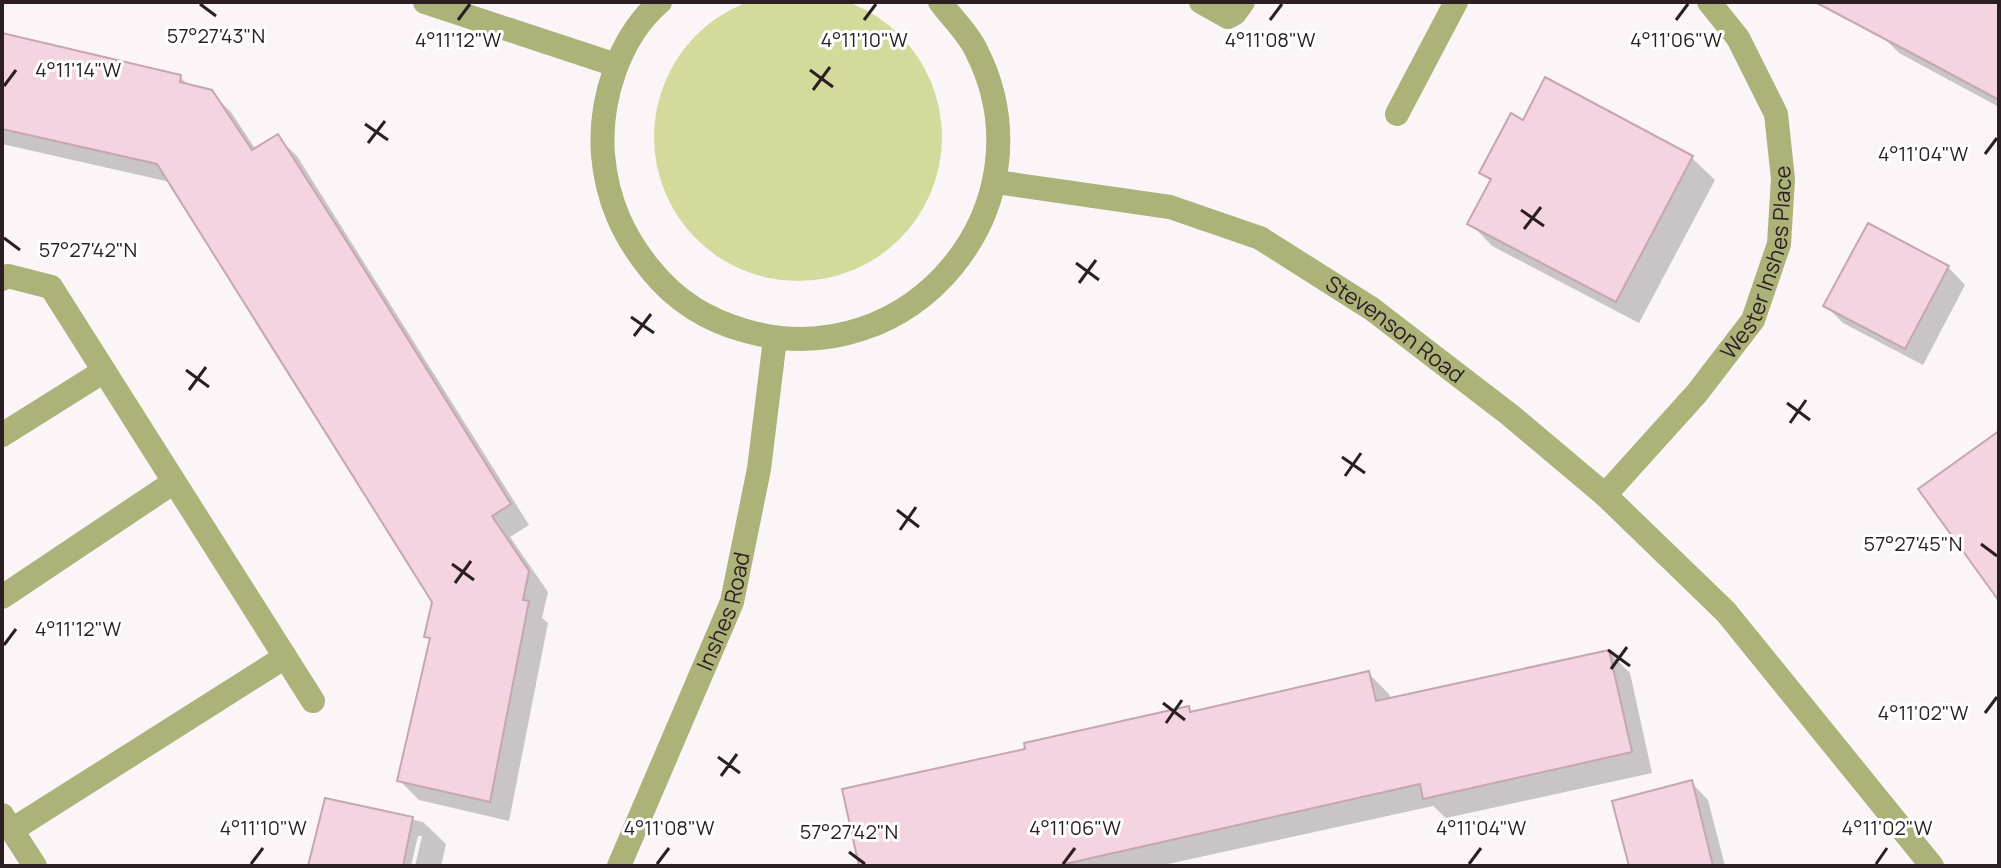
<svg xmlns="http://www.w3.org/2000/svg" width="2001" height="868" font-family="Manrope,sans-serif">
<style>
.green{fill:#d4da9c}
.shadow{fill:#0003}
.building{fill:#f4d4e1;stroke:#c5a6b2;stroke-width:2}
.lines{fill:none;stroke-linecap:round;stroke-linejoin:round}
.service{stroke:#adb279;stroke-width:24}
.minor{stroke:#adb279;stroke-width:24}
.tertiary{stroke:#adb279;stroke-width:24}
.ticks{fill:none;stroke:#2b1f24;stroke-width:3}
.labels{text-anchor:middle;stroke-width:6;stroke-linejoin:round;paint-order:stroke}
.street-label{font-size:22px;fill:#2b1f24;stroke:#fff}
.ticks-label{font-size:20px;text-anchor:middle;fill:#2b1f24;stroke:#fff;stroke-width:6;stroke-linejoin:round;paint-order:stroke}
</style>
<rect width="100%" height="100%" fill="#fcf5f7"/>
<path class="green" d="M654 137a144 144 0 1 1 288 0a144 144 0 1 1-288 0Z"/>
<path class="shadow" d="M1900,2H1999V107L1899,53L1882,36Z
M2,35L180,77L190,87L210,92L231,112L256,150L277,137L297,156L529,525L510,537L548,592L542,618L548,623L509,821L419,800L399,780L431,641L426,636L435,601L170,182L2,144Z
M1523,123L1692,158L1715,180L1639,323L1492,246L1470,223L1491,182L1482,172Z
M1948,267L1965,285L1923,365L1843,323L1826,306Z
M1609,652L1630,673L1652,773L1446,818L1433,806L1159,866H861L1028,751L1188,709L1193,713L1368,673L1389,694L1391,700Z
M1691,782L1708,800L1725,866H1619L1631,863Z
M327,800L423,822L446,844L441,866H415L422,836H418L411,866H312Z"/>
<path class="building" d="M1815,2H1999V100L1934,65Z
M2,33L181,75L180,82L212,90L252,150L278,134L354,253L511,504L492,516L529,571L523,600L529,601L490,802L397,781L430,638L424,637L432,602L157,164L2,129Z
M1545,77L1693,156L1616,302L1467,224L1491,179L1479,173L1511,113L1523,120Z
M1868,223L1949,266L1905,349L1823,306Z
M1999,431V601L1918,489Z
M1609,650L1632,752L1423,799L1420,784L1056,866H859L842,789L1025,749L1024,743L1189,706L1190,712L1369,671L1376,701Z
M1692,780L1713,866H1629L1612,801Z
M325,798L413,817L403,866H308Z"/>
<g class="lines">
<path class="service" d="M1201,2L1228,17L1235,13L1243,2
M2,597L174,482"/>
<g class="minor">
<path d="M1397,114L1456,2"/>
<path id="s1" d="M996,182L1170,207L1260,238L1372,309L1510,415L1605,495L1726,612L1932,866"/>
<path d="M2,279L8,276L51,287L313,701"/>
<path d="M2,435L104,371"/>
<path id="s2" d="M1605,495L1697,393L1753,320L1779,244L1783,179L1776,114L1738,38L1709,2"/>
<path d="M2,815L35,866"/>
<path d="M12,830L285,657"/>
</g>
<g class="tertiary">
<path d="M425,2L616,65"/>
<path d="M660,2C618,38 599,102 603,155C607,200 623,236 651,270C676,301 709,321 746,331C911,378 1055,205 976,50C968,33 951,17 940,2"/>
<path id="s3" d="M619,866L732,602L759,469L775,339"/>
</g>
</g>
<path class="ticks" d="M200,4L216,16M458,20L470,4M864,20L876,4M1270,20L1282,4M1676,20L1688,4M810,70L833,87M4,86L16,70M813,90L830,67M365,124L388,140M368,143L385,121M1985,154L1997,138M1521,210L1544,226M1524,229L1541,207M4,238L20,250M1076,263L1099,280M1079,283L1096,260M631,317L654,333M634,336L651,314M186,370L209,387M189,390L206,367M1787,403L1810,420M1790,423L1806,400M1342,457L1365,473M1345,476L1361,453M897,510L919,527M900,530L916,507M1981,544L1997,556M452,564L474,580M455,583L471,561M4,645L16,629M1608,650L1630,666M1611,669L1627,647M1163,703L1185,720M1985,713L1997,697M1166,723L1182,700M718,757L740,773M721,776L737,754M849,852L865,864M251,864L263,848M657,864L669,848M1063,864L1075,848M1469,864L1481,848M1876,864L1887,848"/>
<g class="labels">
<g class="street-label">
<text dy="8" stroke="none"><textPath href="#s2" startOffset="286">Wester Inshes Place</textPath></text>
<text dy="8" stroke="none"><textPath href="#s1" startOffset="434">Stevenson Road</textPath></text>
<text dy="8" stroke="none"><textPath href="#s3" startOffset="276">Inshes Road</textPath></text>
</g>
</g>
<g class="ticks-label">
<text x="216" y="43">57°27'43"N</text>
<text x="458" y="47">4°11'12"W</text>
<text x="1270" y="47">4°11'08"W</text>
<text x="1676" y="47">4°11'06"W</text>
<text x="864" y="47">4°11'10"W</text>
<text x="78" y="77">4°11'14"W</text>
<text x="1923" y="161">4°11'04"W</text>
<text x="88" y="257">57°27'42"N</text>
<text x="1913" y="551">57°27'45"N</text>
<text x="78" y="636">4°11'12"W</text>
<text x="1923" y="720">4°11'02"W</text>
<text x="263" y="835">4°11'10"W</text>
<text x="669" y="835">4°11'08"W</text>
<text x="1075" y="835">4°11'06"W</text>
<text x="1481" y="835">4°11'04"W</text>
<text x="1887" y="835">4°11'02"W</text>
<text x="849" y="839">57°27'42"N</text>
</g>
<rect width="2001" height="868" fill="none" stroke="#2b1f24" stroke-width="8"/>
</svg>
